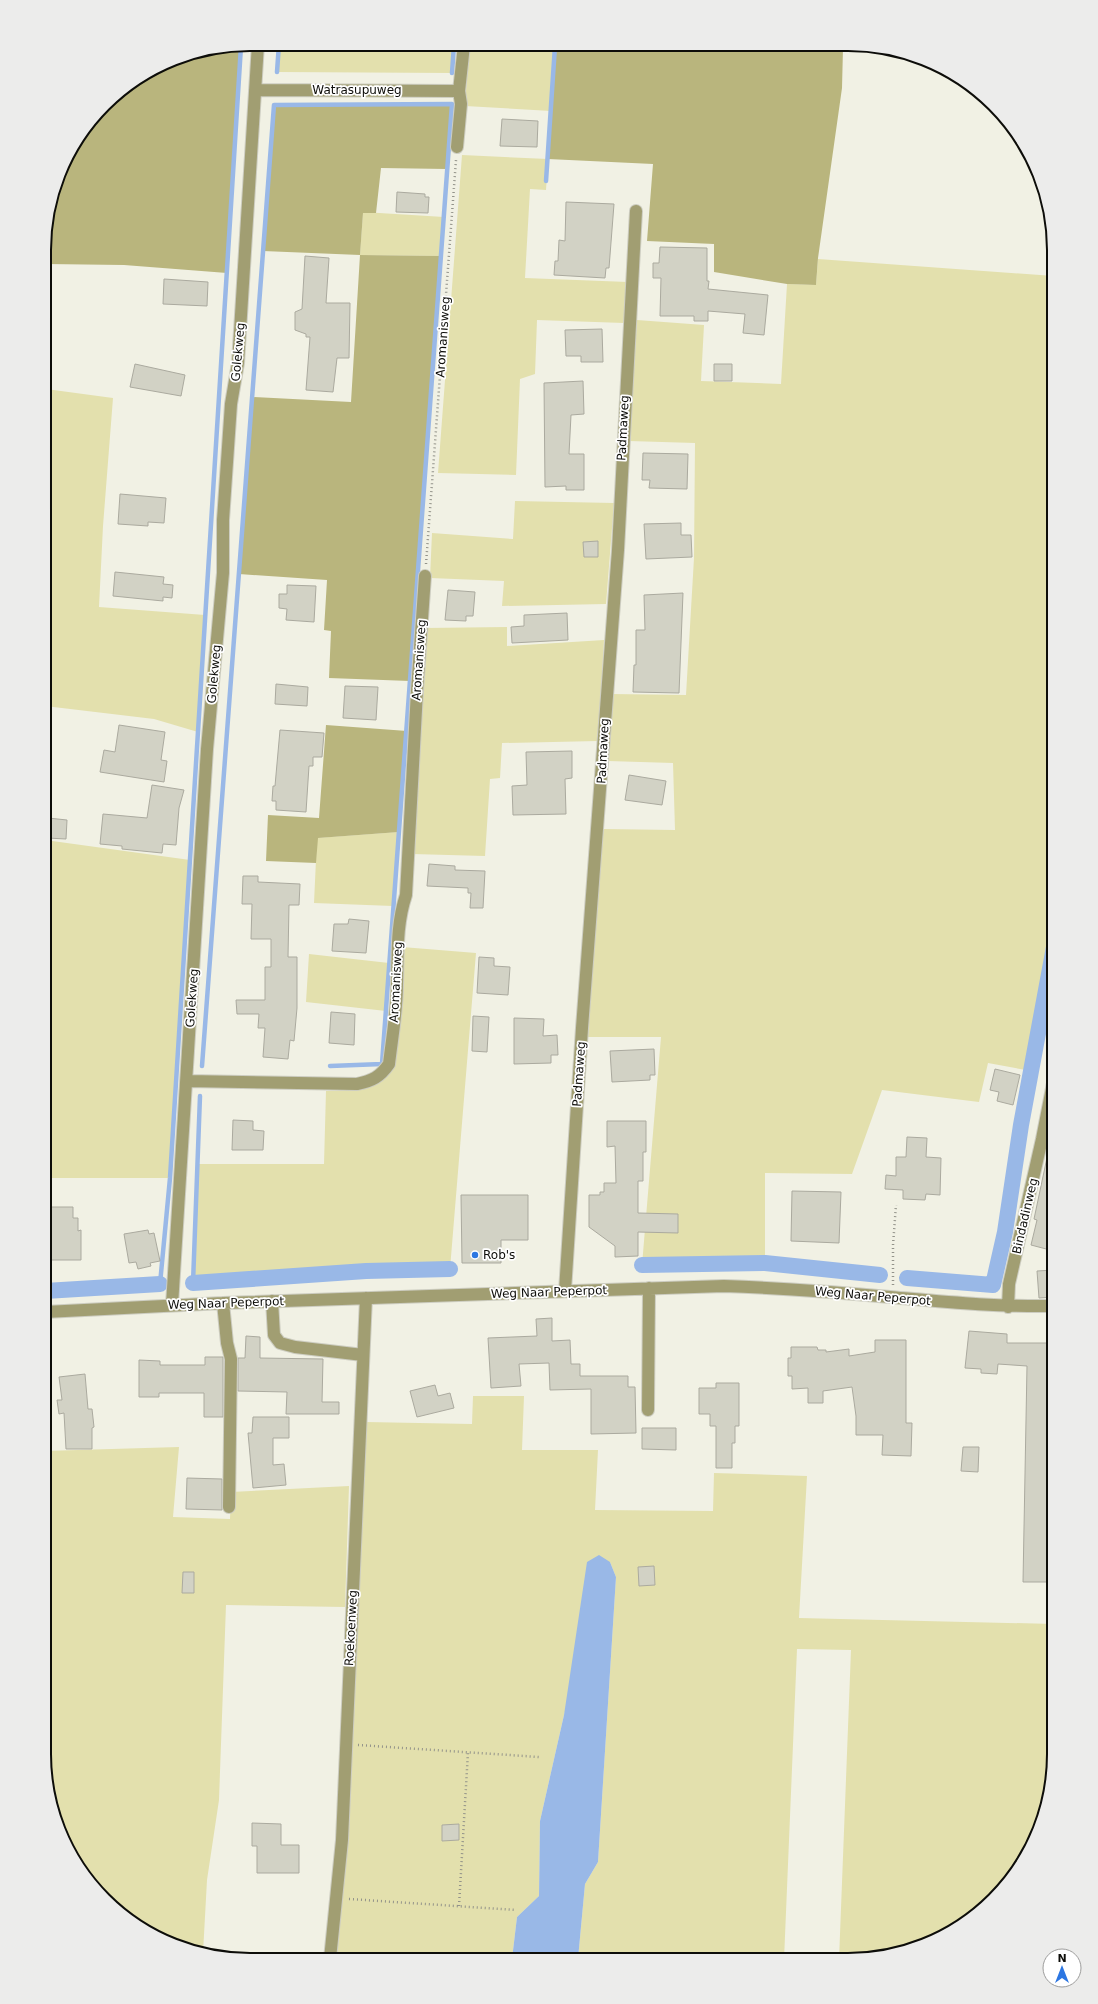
<svg xmlns="http://www.w3.org/2000/svg" width="1098" height="2004" font-family="'DejaVu Sans',sans-serif">
<style>
.green{fill:#e3e0ad}
.forest{fill:#b9b57d}
.water{fill:#99b8e7}
.lines{fill:none;stroke-linecap:round;stroke-linejoin:round}
.stream{stroke:#99b8e7;stroke-width:4.5}
.canal{stroke:#99b8e7;stroke-width:16}
.building{fill:#d2d2c5;stroke:#abaa9f}
.minor-casing{stroke:#cdcdc1;stroke-width:14}
.path{stroke:#93938a;stroke-width:2.5;stroke-dasharray:1 3;stroke-linecap:butt}
.minor{stroke:#a19e72;stroke-width:12}
.poi-dot{fill:#2c76e2;stroke:#fff;stroke-width:1.5}
.labels{text-anchor:middle;stroke-width:3.5;stroke-linejoin:round;paint-order:stroke}
.street-label{font-size:12px;fill:#0d0d09;stroke:#fff}
.poi-label{font-size:12px;fill:#0d0d09;stroke:#fff;text-anchor:start}
.rim{fill:none;stroke:#0d0d09;stroke-width:2}
</style>
<rect width="100%" height="100%" fill="#f1f1e4"/>
<path class="green" d="M279,44L454,45L452,73L277,72Z
M469,45L555,46L551,111L465,106Z
M462,155L548,159L546,190L530,189L525,278L628,282L624,323L537,320L535,374L520,379L516,475L438,473Z
M363,212L444,217L441,256L360,255Z
M818,259L1054,276V947L1031,1071L988,1063L979,1102L882,1090L852,1174L765,1173V1263L642,1265L661,1037H587L603,829L675,830L673,763L608,761L611,694L686,695L694,558L695,443L629,441L637,320L704,325L701,381L781,384L787,284L816,285Z
M46,389L113,398L103,526L99,607L205,615L198,732L154,719L45,706Z
M515,501L614,503L606,604L502,606L504,581L430,578L432,533L513,539Z
M507,627V646L604,640L598,741L502,743L500,778L490,779L485,856L412,854L425,628Z
M399,832L393,906L314,903L317,838Z
M45,840L190,860L170,1178H45Z
M402,947L476,953L450,1269L366,1271L193,1283L197,1164H324L326,1091C350,1090 365,1090 386,1077Z
M309,954L389,963L386,1011L306,1002Z
M473,1396H524L522,1450H598L595,1510L713,1511L714,1473L807,1476L799,1618L1054,1624V1768L1038,1832L1011,1880L963,1925L914,1949L839,1960L851,1650L797,1649L784,1960L578,1959L585,1884L598,1862L616,1577L610,1562L564,1715L540,1821L539,1896L517,1917L512,1959H336L348,1836L366,1422L472,1424Z
M179,1447L173,1517L230,1519L231,1492L349,1486L345,1607L226,1605L219,1800L207,1880L203,1953L171,1944L124,1917L86,1879L55,1820L44,1754V1451Z"/>
<path class="forest" d="M241,46L227,273L124,265L46,264V224L65,159L114,95L172,60Z
M555,46L843,48L842,88L818,258L816,285L787,284L714,272V244L647,241L653,164L548,159Z
M452,104L447,169L381,168L376,213H363L360,255L441,256L410,681L329,678L331,631L324,630L327,580L239,574L252,397L351,402L360,255L263,251L274,105Z
M326,725L407,731L399,832L318,838L316,863L266,861L268,815L319,818Z"/>
<path class="water" d="M599,1555L610,1562L616,1577L598,1862L585,1884L578,1959H512L517,1917L539,1896L540,1821L564,1715L587,1562Z"/>
<g class="lines">
<path class="stream" d="M277,72L279,44
M452,73L454,45
M546,181L555,46
M202,1066L274,105L452,104L382,1064L330,1066
M193,1283L200,1096
M160,1284L170,1178L241,46"/>
<path class="canal" d="M642,1265L765,1263L880,1275
M907,1278L993,1285L1005,1232L1021,1125L1054,947
M193,1283L366,1271L450,1269
M45,1291L160,1284"/>
</g>
<path class="building" d="M502,119L538,121L537,147L500,146Z
M397,192L425,194V197H429L428,213L396,212Z
M566,202L614,204L609,268H606L605,278L554,275L555,261H558L559,240L565,241Z
M660,247L707,248V281H709L708,289L768,295L764,335L743,333L745,314L708,311V321H694V316H660L661,278H653V263H659Z
M305,256L329,258L326,303H350L349,358H337L333,392L306,390L310,337H306V334L295,330V312L302,309Z
M164,279L208,282L207,306L163,304Z
M602,329L603,362H581V356H566L565,330Z
M135,364L185,375L181,396L130,387Z
M714,364H732V381H714Z
M583,381L584,414L571,415L569,454H584V490H566V486L545,487L544,383Z
M643,453L688,454L687,489L649,488L650,480H642Z
M120,494L166,498L164,523L148,522V526L118,524Z
M681,523V535H691L692,557L646,559L644,524Z
M598,541V557H584L583,542Z
M115,572L164,577L163,584L173,585L172,598L163,597V601L113,596Z
M287,585L316,586L314,622L286,620L287,609L279,608V594H287Z
M448,590L475,592L473,616H466V621L445,620Z
M683,593L679,693L633,692L634,665H636V630H645L644,595Z
M567,613L568,640L512,643L511,627L524,626V615Z
M276,684L308,687L307,706L275,704Z
M345,686L378,687L376,720L343,718Z
M119,725L165,732L161,760L167,761L164,782L100,772L104,750L115,752Z
M280,730L324,733L322,757H313V766H309L306,812L276,810V801H272L273,786H275Z
M572,751V778L565,779L566,814L513,815L512,786L527,785L526,752Z
M629,775L666,781L662,805L625,800Z
M152,785L184,790L179,808L176,845L163,844L162,853L122,849V846L100,844L103,814L147,818Z
M48,818L67,820L66,839L47,838Z
M429,864L455,866V870L485,871L483,908H470L471,893H468V888L427,886Z
M243,876H258V882L300,884L299,905H289L288,957H297V1008L294,1041L290,1040L288,1059L263,1057L265,1028H258L259,1014H237L236,1000H265V967H271V939H251L252,904H242Z
M349,919L369,921L366,953L332,951L334,924H348Z
M479,957L494,958V966L510,967L508,995L477,993Z
M331,1012L355,1014L354,1045L329,1043Z
M473,1016L489,1017L487,1052L472,1051Z
M514,1018L544,1019L543,1036L557,1035L558,1055H551V1063L514,1064Z
M654,1049L655,1075H650V1080L612,1082L610,1051Z
M995,1069L1020,1075L1013,1105L997,1101L999,1092L990,1090Z
M233,1120L253,1121V1130L264,1131L263,1150H232Z
M607,1121H646V1152H643V1181H638V1213L678,1214V1233L638,1232V1256L615,1257V1246L589,1227V1195H600V1192H604V1183H616L615,1146L607,1147Z
M907,1137L927,1138L926,1157L941,1158L940,1195L926,1194L925,1200L903,1199V1190L885,1189L886,1175L896,1176V1157H906Z
M1048,1153H1054V1233L1050,1250L1031,1245L1037,1220L1034,1219Z
M792,1191L841,1192L839,1243L791,1241Z
M461,1195H528V1240H501V1263H462Z
M48,1207H73V1218H78V1231L81,1230V1260H49Z
M148,1230L149,1234L154,1233L160,1261L150,1263L151,1266L138,1269L136,1262L129,1263L124,1234Z
M1054,1270V1297L1039,1298L1037,1271Z
M552,1318V1341L570,1340L571,1364H580V1376H628V1387H635L636,1433L591,1434V1389L550,1390L549,1363L519,1364L521,1386L491,1388L488,1338L537,1336L536,1319Z
M969,1331L1007,1334V1343H1047V1346H1054V1582H1023L1027,1366L998,1364L997,1374L981,1373V1369L965,1368Z
M246,1336L260,1337V1358L323,1359L322,1402H339V1414H286L287,1392L238,1391V1358H245Z
M875,1340H906V1423H912L911,1456L882,1455L883,1435H856V1416L852,1387L823,1391V1403H808V1388L792,1389V1376H788V1358H791V1347H817L818,1350H826V1352L849,1349V1356L875,1352Z
M205,1357H223V1417H204V1393H159V1397H139V1360L160,1361V1365H205Z
M85,1374L88,1409H92L94,1427L92,1428V1449H66L64,1413L59,1414L57,1400H62L59,1377Z
M716,1383H739V1426H735V1443H732V1468H716V1426H710V1414H699V1388H716Z
M435,1385L438,1396L450,1393L454,1408L417,1417L410,1391Z
M253,1417H289V1438H273V1465L284,1464L286,1485L253,1488L248,1433H252Z
M642,1428H676V1450L642,1449Z
M963,1447H979L978,1472L961,1471Z
M187,1478L222,1479V1510L186,1509Z
M654,1566L655,1585L639,1586L638,1567Z
M183,1572H194V1593H182Z
M252,1823L281,1824V1845H299V1873H257V1846H252Z
M459,1824V1840L442,1841V1825Z"/>
<g class="lines">
<g class="minor-casing">
<path id="minor" d="M255,90L459,91
M457,147L461,104L459,91L464,45
M187,1081L357,1084C372,1081 380,1077 389,1064C392,1038 397,1011 397,985C398,954 396,925 406,895L417,691L425,576
M565,1291L582,1028L618,550L636,211
M272,1301L274,1335L280,1343L295,1347L363,1355
M223,1303L227,1343L231,1359L229,1507
M172,1305L207,749L223,573V520L231,404L238,363L258,44
M1008,1307L1009,1284L1042,1139L1054,1078
M45,1312L223,1303L724,1286C780,1288 835,1292 890,1297C947,1302 997,1307 1054,1306
M648,1410L649,1288
M330,1959L342,1840L366,1298"/>
</g>
<path class="path" d="M426,564L456,160
M893,1285V1245L896,1205
M358,1745L539,1757
M349,1899L516,1910
M459,1906L468,1752"/>
<use href="#minor" class="minor"/>
</g>
<circle class="poi-dot" cx="475" cy="1255" r="4"/>
<g class="labels">
<g class="street-label">
<text x="357" y="94">Watrasupuweg</text>
<text transform="translate(443 337) rotate(-86)" y="4">Aromanisweg</text>
<text transform="translate(238 352) rotate(-85)" y="4">Golekweg</text>
<text transform="translate(623 428) rotate(-87)" y="4">Padmaweg</text>
<text transform="translate(419 660) rotate(-86)" y="4">Aromanisweg</text>
<text transform="translate(214 674) rotate(-85)" y="4">Golekweg</text>
<text transform="translate(603 751) rotate(-87)" y="4">Padmaweg</text>
<text transform="translate(396 982) rotate(-87)" y="4">Aromanisweg</text>
<text transform="translate(192 998) rotate(-86)" y="4">Golekweg</text>
<text transform="translate(579 1074) rotate(-86)" y="4">Padmaweg</text>
<text transform="translate(1025 1216) rotate(-77)" y="4">Bindadinweg</text>
<text transform="translate(549 1292) rotate(-2)" y="4">Weg Naar Peperpot</text>
<text transform="translate(873 1296) rotate(5)" y="4">Weg Naar Peperpot</text>
<text transform="translate(226 1303) rotate(-2)" y="4">Weg Naar Peperpot</text>
<text transform="translate(351 1628) rotate(-87)" y="4">Roekoenweg</text>
</g>
<g class="poi-label">
<text x="483" y="1259">Rob's</text>
</g>
</g>
<path d="M0 0H1098V2004H0ZM250 51H848A199 199 0 0 1 1047 250V1754A199 199 0 0 1 848 1953H250A199 199 0 0 1 51 1754V250A199 199 0 0 1 250 51Z" fill="#ececeb" fill-rule="evenodd"/>
<path class="rim" d="M250 51H848A199 199 0 0 1 1047 250V1754A199 199 0 0 1 848 1953H250A199 199 0 0 1 51 1754V250A199 199 0 0 1 250 51Z"/>
<g transform="translate(1062 1968)"><circle r="19" fill="#ffffff" stroke="#9e9e9d"/>
<path d="M0-3L7 15L0 10L-7 15Z" fill="#2c76e2"/>
<text y="-6" font-size="11" font-weight="bold" text-anchor="middle" fill="#0d0d09">N</text>
</g>
</svg>
